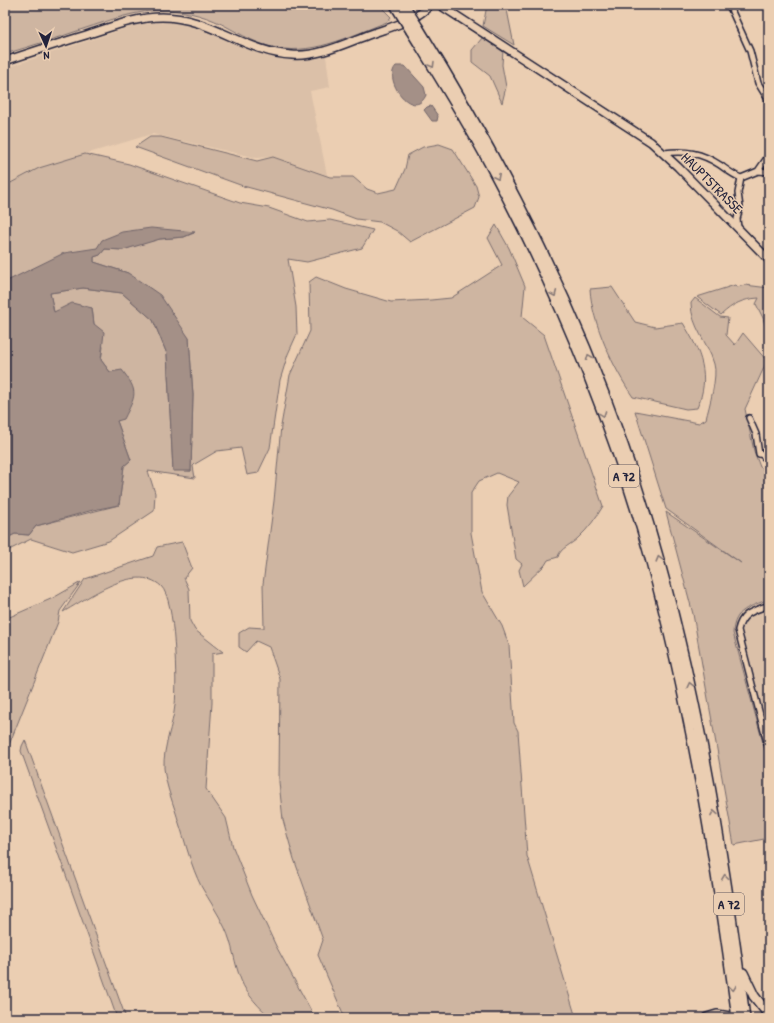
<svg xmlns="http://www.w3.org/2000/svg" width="774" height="1023" font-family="'Patrick Hand',sans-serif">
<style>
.built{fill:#dbc0a8}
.green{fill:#ceb5a1;stroke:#786c6e}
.water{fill:#a49087;stroke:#706469}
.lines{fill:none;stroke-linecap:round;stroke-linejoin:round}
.street-casing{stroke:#22223b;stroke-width:8}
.secondary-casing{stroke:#22223b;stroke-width:10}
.highway-casing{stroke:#22223b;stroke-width:12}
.street{stroke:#ebceb2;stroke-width:5}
.secondary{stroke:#ebceb2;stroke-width:7}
.highway{stroke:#ebceb2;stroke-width:9}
.highway-bridge-casing{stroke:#22223b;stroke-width:12;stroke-linecap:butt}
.highway-bridge{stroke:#ebceb2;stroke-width:9}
.oneway{stroke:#867876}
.labels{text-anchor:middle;stroke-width:3;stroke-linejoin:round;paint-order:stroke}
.shield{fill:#ebceb2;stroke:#5e565f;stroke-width:1}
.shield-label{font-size:13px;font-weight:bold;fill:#22223b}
.street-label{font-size:14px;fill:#22223b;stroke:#ebceb2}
</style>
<rect width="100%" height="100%" fill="#ebceb2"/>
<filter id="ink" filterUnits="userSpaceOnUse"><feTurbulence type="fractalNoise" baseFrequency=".025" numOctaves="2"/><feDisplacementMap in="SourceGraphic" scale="8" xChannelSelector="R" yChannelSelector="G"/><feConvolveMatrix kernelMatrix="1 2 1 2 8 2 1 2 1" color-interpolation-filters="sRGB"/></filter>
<g filter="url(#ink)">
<path class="built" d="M167,22H186L263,55L280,59H314L326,56L330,87L310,91L327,175L273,157L257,158L152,134L39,168L5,186V68L139,24Z
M769,599V765L733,633V624L737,616L745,609Z"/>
<path class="green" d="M5,5H379L391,17L387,22C350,36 309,58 268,46C254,42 242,35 229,28C210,17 188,11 166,10C136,10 111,20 83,29C57,38 31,46 5,54Z
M487,5H506L514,45L483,26Z
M483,37L503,50L502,65L506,87L502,103L490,76L472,62V50Z
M150,137H161L257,161L273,157L330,177H353L367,189L378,193L396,189L405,169L408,155L423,147L439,144L453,149L476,186L479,197L475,208L410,242L397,231L380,222L356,219L332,210L243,186L135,147Z
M85,154L129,164L240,203L269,208L308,222L330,220L373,230L362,248L307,262L288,259L296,307L297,334L288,354L280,380L270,448L258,473L247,475L241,448L217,451L195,464L193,466L195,478L148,471L155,493L154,511L109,541L72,552L31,539L5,552V539L15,534L29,535L36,526L119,505L124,466L131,460L117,421L110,372L101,360L103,347L94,324L92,308L54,312L50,293L83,288L122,293L153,320L167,354L173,470L191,471L193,395L189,338L128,273L94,262V257L100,255L105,249L123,250L146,242L160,239L184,237L194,233L98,248L5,282V186L39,168Z
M496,225L509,248L525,286L522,317L544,335L603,506C596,518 588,529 578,538C571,545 560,548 558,557L548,560L545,565L523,586L519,570L522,564L516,559L507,505L508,496L519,482L497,473L479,481L471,493V533L482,592L502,626L509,645L514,723L518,731L527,856L576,1018H345L318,955L323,940L294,859L283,820L279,782L280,679L269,647L256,641L246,652L239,647V633L249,627L264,628L263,584L274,501L281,426L290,375L310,331L309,282L316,277L346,289L391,302L431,300L451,298L502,265L488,238Z
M735,285L737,287L745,285L769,288V309L767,312L769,338L763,318L756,304L759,298C742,299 733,304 721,315L697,297Z
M612,287L635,322L655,327L683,323C701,352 711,376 697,408L686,409L633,397C614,369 592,324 590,289Z
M695,298L720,317L728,318L726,335L735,345L743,333L767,361L745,409L754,451L760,467L769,473V599C750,607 734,609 733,633L769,765V838L734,845L693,614L666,512L741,563L666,509L635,411L699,423L706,419C709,407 718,376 714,364C708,342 691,327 691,303Z
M182,542L192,568L184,578L189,589L190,621L195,630L223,652L212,654V703L206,789L226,818L233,847L252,895L276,946L315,1018H271C260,1008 246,994 241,980C234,963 233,945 225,928C218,913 209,900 201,886C191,866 186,844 179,823C174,805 166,787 164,768C163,746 173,726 175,705C177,685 176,600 161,586C135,562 87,599 63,612L85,579L153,556L157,547Z
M81,582L60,611L58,622L5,755V619L53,598Z
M25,740L126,1018H117C86,929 53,840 21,751L22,746Z"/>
<path class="water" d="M396,66H405L424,87L426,95C414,122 382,80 396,66Z
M431,106L438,116L437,121H432L424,110L427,107Z
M151,228L195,232L184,237L160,239L123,250L105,249L100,255L94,257V262L128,273L160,295L189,338L193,395L191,471H173L167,354L153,320L122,293L83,288L50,293L54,312L72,303L92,308L94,324L104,332L101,360L110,372L122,370C139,392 136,395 124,419L117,421L131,460L124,466L119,505L93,510L36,526L29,535L15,534L5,539V282L64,253L97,248L102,240L122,232Z"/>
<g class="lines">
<g class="street-casing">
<path id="street" d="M729,5L750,51L758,83L769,101
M664,153C685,150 702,153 720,165C727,170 733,175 741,178L758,171L769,155
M758,171L769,172
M738,228L737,219L740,207L738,193L741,178
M749,418L756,434L759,454L764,455
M764,457L769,450
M769,605C754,611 742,612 738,630L769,750"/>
</g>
<g class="secondary-casing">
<path id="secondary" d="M440,5L651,142L678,167L769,260
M5,61C32,52 59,43 86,35C111,27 136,17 162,17C210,17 246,53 292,55C319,57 346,43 371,34C390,27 416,21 430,5"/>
</g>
<g class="highway-casing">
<path id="highway" d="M418,27C501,161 570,295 623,445C688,630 720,824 745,1018
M411,31C438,75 465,118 489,163C556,288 612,421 650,558C691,709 716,863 737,1018
M743,973L754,996L769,1015
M707,1018L717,1015L736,1018"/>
</g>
<use href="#street" class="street"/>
<use href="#secondary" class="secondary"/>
<use href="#highway" class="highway"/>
<g class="highway-bridge-casing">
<path id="highway-bridge" d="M395,5L411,31
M404,5L418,27"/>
</g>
<use href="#highway-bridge" class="highway-bridge"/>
</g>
<defs><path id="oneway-chevron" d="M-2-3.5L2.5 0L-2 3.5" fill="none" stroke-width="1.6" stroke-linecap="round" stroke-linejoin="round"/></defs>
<g class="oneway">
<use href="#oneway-chevron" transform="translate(432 65) rotate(59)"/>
<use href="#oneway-chevron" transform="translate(497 177) rotate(63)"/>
<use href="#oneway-chevron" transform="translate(554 294) rotate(66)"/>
<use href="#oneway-chevron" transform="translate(589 357) rotate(-112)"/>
<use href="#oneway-chevron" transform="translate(603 414) rotate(70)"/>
<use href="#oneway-chevron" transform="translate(659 559) rotate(-105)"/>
<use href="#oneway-chevron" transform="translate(690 685) rotate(-103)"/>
<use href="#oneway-chevron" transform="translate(714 813) rotate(-100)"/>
<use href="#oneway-chevron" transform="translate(725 877) rotate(-98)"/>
<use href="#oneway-chevron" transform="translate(733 988) rotate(82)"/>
</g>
</g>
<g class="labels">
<g class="shield">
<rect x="609" y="465" width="30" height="22" rx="3"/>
<rect x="714" y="893" width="30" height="22" rx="3"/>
</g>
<g class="shield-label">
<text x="624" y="481">A 72</text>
<text x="729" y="909">A 72</text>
</g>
<g class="street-label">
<text transform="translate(712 183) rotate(45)" y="5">HAUPTSTRASSE</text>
</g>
</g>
<rect width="774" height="1023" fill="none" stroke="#ebceb2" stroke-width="20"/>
<rect x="10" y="10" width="754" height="1003" fill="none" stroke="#22223b" stroke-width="1.5" filter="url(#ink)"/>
<g transform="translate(46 46) rotate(177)" stroke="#ebceb2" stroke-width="3" paint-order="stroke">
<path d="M0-3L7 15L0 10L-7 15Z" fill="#22223b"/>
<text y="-6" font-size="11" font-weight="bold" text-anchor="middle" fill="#22223b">N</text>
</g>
</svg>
